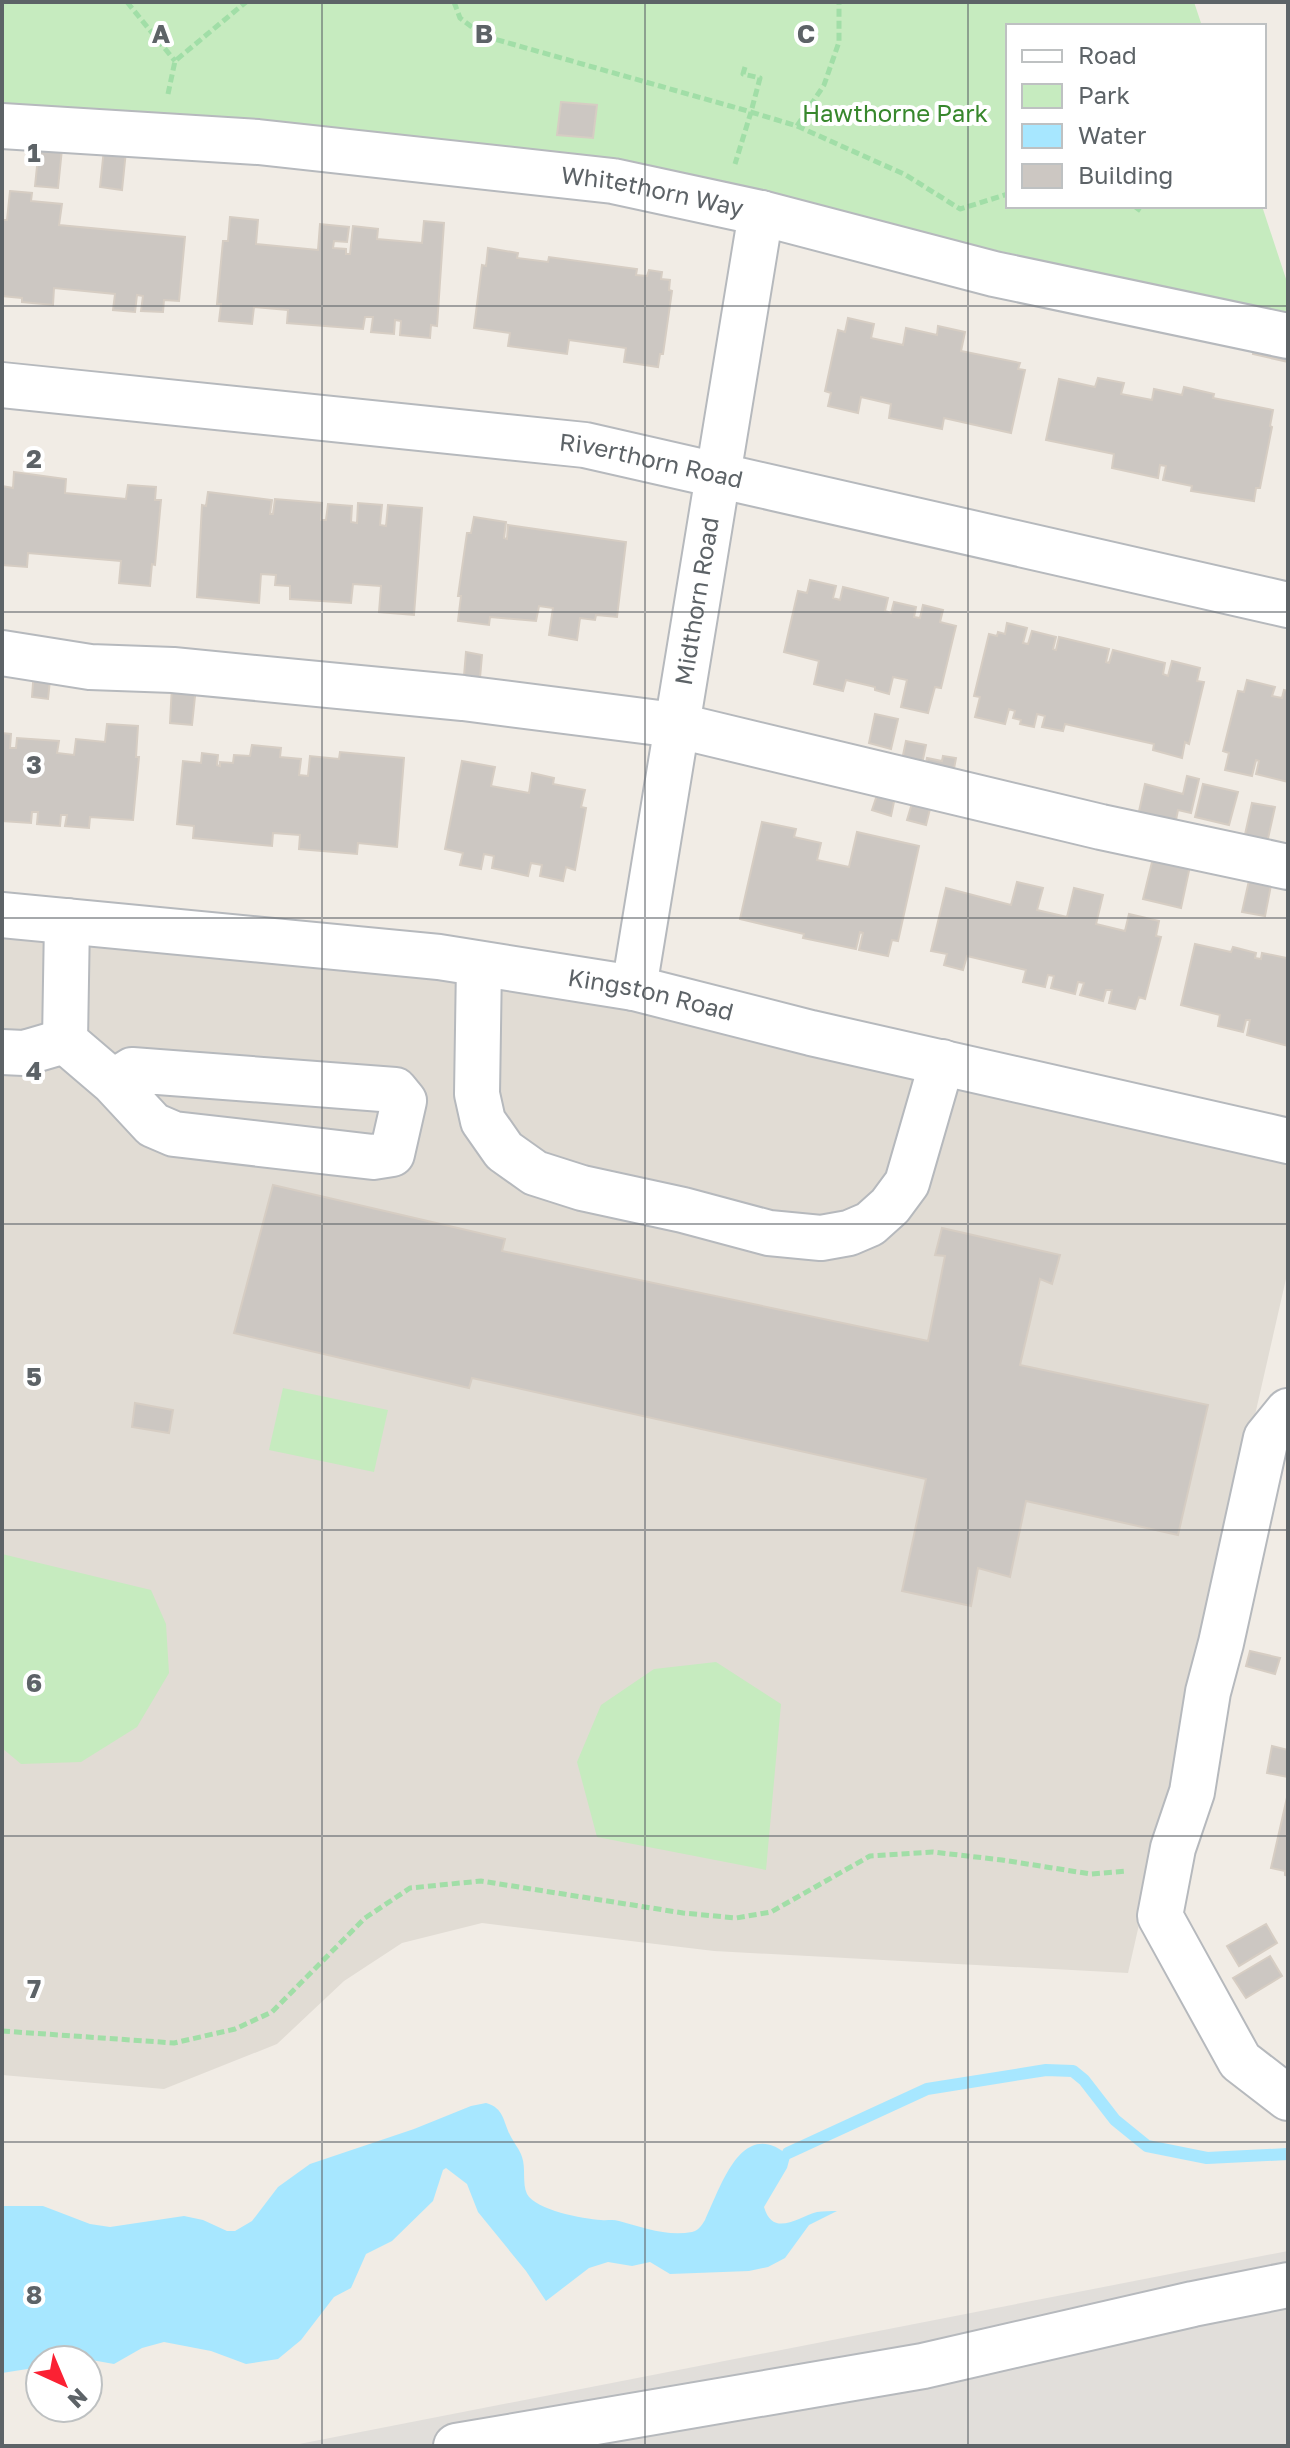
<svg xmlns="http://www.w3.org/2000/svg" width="1290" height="2448" font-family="'Golos Text',sans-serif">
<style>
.industrial{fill:#e1deda}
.education{fill:#e1dcd4}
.green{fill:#c6ebbf}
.water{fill:#a7e7ff}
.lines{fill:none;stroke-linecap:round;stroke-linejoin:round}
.stream{stroke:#a7e7ff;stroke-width:12}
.building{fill:#ccc7c2;stroke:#d6cdc3;stroke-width:2}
.minor-casing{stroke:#b6b9bd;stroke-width:48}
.path{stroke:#a1dea7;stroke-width:5;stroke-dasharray:8 4;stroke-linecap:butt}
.minor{stroke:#fff;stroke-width:44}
.grid{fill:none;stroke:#5d6367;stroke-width:2;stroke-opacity:0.55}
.labels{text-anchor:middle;stroke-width:8;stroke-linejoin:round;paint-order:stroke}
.park-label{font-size:24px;fill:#37872c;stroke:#fff}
.street-label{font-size:24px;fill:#5d6367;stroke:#fff}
.grid-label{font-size:26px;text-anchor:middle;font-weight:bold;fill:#5d6367;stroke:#fff;stroke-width:8;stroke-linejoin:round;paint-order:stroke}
</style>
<rect width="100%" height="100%" fill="#f1ece5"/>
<path class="industrial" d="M1288,2251V2446H289Z"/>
<path class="education" d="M2,915L439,957L1288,1141V1270L1128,1973L714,1951L482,1923L402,1943L344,1981L277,2044L164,2089L2,2075Z"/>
<path class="green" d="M2,2H1194L1202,26H1008V206H1262L1288,285V314L637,172L2,107Z
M283,1388L388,1410L374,1472L269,1450Z
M2,1554L151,1590L166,1624L169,1673L137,1727L81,1762L21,1764L2,1748Z
M716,1662L781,1704L766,1870L597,1837L577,1762L601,1705L654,1669Z"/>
<path class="water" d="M486,2103C504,2108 503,2121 510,2135C514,2143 520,2150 522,2157C526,2168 522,2183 527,2194C536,2210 583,2219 601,2220C607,2221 613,2219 619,2221C642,2227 667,2237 692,2232C699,2230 701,2226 705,2220C721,2187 742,2114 790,2157L787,2168L764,2207C773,2238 798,2217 817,2212C823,2211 831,2211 837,2211L809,2225L785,2258L768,2267L749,2271L670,2274L650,2262L632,2266L608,2262L589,2268L546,2301L526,2271L478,2212L467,2184L446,2168L443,2170L433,2201L392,2241L366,2254L351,2288L334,2297L301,2340L278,2359L246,2364L211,2351L164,2342L142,2348L114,2364L86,2359L40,2360V2367L2,2373V2206H43L90,2224L110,2227L184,2216L203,2220L227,2231H235L252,2221L278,2187L310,2164L414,2129L471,2106Z"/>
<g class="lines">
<path class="stream" d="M788,2153L927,2089L1046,2070L1073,2071L1084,2080L1115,2120L1147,2146L1207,2158L1288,2154"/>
</g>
<path class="building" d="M561,102L597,105L593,138L557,135Z
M39,147L62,149L58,188L35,186Z
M104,149L126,151L122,190L100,187Z
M10,191L32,193L31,201L62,204L59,225L185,237L179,301L164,300L163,312L141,311L143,296L137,295L135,312L113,310L115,294L54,288L53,305L22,302V298L2,296V220H7Z
M230,217L258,220L256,244L318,250L320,224L349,227L347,242L334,241L333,248L346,249V254H350L353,226L378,229L377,239L422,243L424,221L444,223L437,326L431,325L430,338L400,335L401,321L395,320L394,334L371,332L373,317H365L363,329L287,323L288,310L254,307L252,324L219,321L221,304H217L223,241H228Z
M488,248L518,253L517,258L548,262L549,257L637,269L636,275L647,276L649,270L662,272L661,279L670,280L669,290L672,291L663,354H660L658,367L624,362L626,348L569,340L567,354L508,346L510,333L474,328L482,265L486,266Z
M848,318L874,324L871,338L903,345L906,328L937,335L938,326L965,332L961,351L1020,363L1018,369L1025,370L1011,433L944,418L942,429L889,418L891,404L861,397L858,413L828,406L831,393L825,391L838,330L845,332Z
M1255,340L1288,347V362L1253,354Z
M1098,378L1124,383L1121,394L1152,400L1154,389L1182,395L1184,387L1214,394L1213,398L1273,410L1270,426L1272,427L1260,488H1256L1254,501L1191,491L1192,486L1163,480L1166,466L1160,465L1158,478L1112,468L1114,454L1046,440L1059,379L1095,387Z
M14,472L66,479L65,493L126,499L128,485L156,487L155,500H161L155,565L152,564L150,586L119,583L121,561L28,553L27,567L2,565V486L13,488Z
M208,492L272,500L270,514H273L275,499L322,503L321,520H326L328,504L352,506L351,522L357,523L358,503L382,505L380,525L386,526L388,505L422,508L414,615L379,612L381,586L353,584L351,603L290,599V586L275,585L276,575L261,574L259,603L197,597L202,505L206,506Z
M474,517L506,522L504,538L507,539L508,525L626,542L617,617L596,615L595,620L580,618L577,640L549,635L553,608L539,606L536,621L490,617L489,625L458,621L461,596H458L467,533H471Z
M810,580L836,586L833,598L840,600L843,587L888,598L885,611L891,613L894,602L916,607L914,617L920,618L923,605L943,610L940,622L956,626L941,688L935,687L928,713L901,707L907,680L893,677L889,694L875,690V687L846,680L843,691L814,684L819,661L784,652L798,591L807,593Z
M1007,623L1027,628L1023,643L1028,644L1032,631L1056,637L1053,649L1056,650L1059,637L1109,649L1106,662L1109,663L1113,650L1165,663L1163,674L1168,676L1172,661L1200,668L1197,681L1204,682L1189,744L1185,742L1182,758L1153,750L1154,744L1065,724L1063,731L1042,727L1045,716L1037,714L1034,727L1020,724L1021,720L1013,718L1015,711L1009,709L1005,724L975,717L980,697L974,696L989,634L997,636L998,632L1005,634Z
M466,652L482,655L480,678L464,676Z
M34,670L51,671L48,699L32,697Z
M1247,680L1275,687L1272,696L1282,698L1284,690L1288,691V782L1256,774L1259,761L1256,760L1252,776L1225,770L1229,753L1223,751L1238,691L1244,692Z
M172,685L196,687L192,725L170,723Z
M875,714L898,719L891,749L869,743Z
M107,724L138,726L136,757H139L133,820L90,817L89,828L65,826L67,815H61L60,826L37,824L38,812H32L31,823L2,821V733L11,734L10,748H16L17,738L59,741L57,753L74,755L76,739L105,742Z
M906,741L926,745L922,764L902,760Z
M252,745L281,748L280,757L301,759L299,775L308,776L310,756L339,759L340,752L404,758L397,847L358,843L357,854L299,849L300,835L273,833L272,846L193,838L194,826L177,824L183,761L201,763L202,753L218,755L217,765L220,766V762L233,763L234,755L250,756Z
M943,756L956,758L953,774L925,769L927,758L942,761Z
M462,761L495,767L491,786L529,793L532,773L554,778L553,784L585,790L581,807L586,808L575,870L566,867L563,881L540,876L542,865L531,863L528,876L492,868L494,856L484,854L481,869L460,865L463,853L445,849Z
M1187,776L1199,779L1191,813L1178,810L1175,825L1138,816L1145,784L1183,794Z
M1203,784L1238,792L1229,825L1195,817Z
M878,792L895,797L891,816L872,810Z
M913,800L931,805L926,825L907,820Z
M1252,803L1275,807L1267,843L1244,839Z
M762,822L796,829L794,837L821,843L817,860L849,867L857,832L919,846L898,941L892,940L888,956L859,950L863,933L860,932L856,949L803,938L804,934L740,919Z
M1153,858L1190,866L1181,908L1143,899Z
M1250,876L1272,880L1265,916L1242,912Z
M1017,882L1043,888L1037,910L1067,917L1074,888L1103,895L1096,924L1125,931L1129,914L1159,921L1156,936L1161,937L1145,999L1139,997L1135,1009L1109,1003L1112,990H1106L1103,1001L1080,995L1084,983L1078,982L1075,994L1051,988L1054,976L1048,975L1045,987L1023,982L1026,970L967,956L963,970L944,965L947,954L931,951L946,888L1011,905Z
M1195,944L1231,952L1233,947L1256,953L1255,958L1261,959L1262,953L1287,958L1288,1046L1247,1035L1250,1020H1246L1243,1032L1218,1026L1220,1015L1181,1005Z
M273,1185L505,1239L502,1251L928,1341L945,1256L935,1255L942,1228L1060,1255L1052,1284L1040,1279L1020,1365L1208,1405L1178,1535L1026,1501L1010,1577L978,1568L971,1606L902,1591L926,1479L472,1378L469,1388L234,1333Z
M135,1403L173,1410L169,1433L132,1427Z
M1250,1651L1280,1658L1275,1674L1246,1666Z
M1272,1746L1288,1750V1777L1267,1773Z
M1288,1793V1876L1285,1875V1871L1271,1868Z
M1266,1924L1277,1943L1239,1966L1227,1946Z
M1270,1956L1282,1976L1246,1998L1233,1978Z"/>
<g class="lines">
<g class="minor-casing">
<g id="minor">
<path id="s1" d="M2,126L258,142L613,181L761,213L994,274L1288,336"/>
<path id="s2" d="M2,385L585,445L1288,605"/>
<path d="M2,653L90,667L173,670L463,698L675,725L1101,827L1288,867"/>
<path id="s3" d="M2,915L439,957L634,988L811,1033L1288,1141"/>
<path d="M67,921L65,1041L113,1082L153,1125L174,1134L373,1157L392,1154L404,1101L395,1090L132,1070L113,1082"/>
<path d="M479,964L477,1094L483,1121L504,1151L535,1173L582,1188L683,1210L769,1233L821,1238L849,1233L870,1224L890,1206L907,1183L942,1062"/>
<path id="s4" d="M634,988L761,213"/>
<path d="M2,1052L24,1053L65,1041"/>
<path d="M1288,1411L1266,1438L1221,1643L1208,1692L1192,1792L1173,1848L1160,1916L1240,2061L1288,2098"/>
<path d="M456,2446L923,2366L1193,2304L1288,2285"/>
</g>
</g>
<path class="path" d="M127,2L175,61
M454,2L460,18L484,36L751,112L735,164
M745,67L743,74L760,78L751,112L797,126L824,85L839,42V2
M168,94L175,61L246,2
M797,126L906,175L960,209L1008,194
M1134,206L1141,211
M2,2031L174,2043L235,2029L272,2012L365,1918L410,1888L481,1881L683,1913L736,1918L771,1912L870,1856L933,1852L1002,1860L1091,1874L1127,1871"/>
<use href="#minor" class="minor"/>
</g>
<path class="grid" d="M322,2V2446M645,2V2446M968,2V2446M2,306H1288M2,612H1288M2,918H1288M2,1224H1288M2,1530H1288M2,1836H1288M2,2142H1288"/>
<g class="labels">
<g class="park-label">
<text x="895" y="122">Hawthorne Park</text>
</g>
<g class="street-label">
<text dy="8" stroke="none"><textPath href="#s1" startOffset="654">Whitethorn Way</textPath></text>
<text dy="8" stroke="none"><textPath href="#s2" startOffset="654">Riverthorn Road</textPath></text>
<text dy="8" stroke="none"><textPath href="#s4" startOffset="392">Midthorn Road</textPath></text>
<text dy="8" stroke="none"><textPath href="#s3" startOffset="654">Kingston Road</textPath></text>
</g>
</g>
<g class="grid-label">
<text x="161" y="43">A</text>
<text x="484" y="43">B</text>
<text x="806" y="43">C</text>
<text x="34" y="162">1</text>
<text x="34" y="468">2</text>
<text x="34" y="774">3</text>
<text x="34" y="1080">4</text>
<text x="34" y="1386">5</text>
<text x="34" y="1692">6</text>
<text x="34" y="1998">7</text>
<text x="34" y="2304">8</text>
</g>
<rect width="1290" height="2448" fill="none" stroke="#5d6367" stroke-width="8"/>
<rect x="1006" y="24" width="260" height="184" fill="#ffffff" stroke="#bec1c2" stroke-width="2"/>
<rect x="1022" y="50" width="40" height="12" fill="#ffffff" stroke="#bec1c2" stroke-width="2"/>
<text x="1078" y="64" font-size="24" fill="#5d6367">Road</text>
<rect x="1022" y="84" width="40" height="24" fill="#c6ebbf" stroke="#bec1c2" stroke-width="2"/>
<text x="1078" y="104" font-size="24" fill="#5d6367">Park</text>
<rect x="1022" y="124" width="40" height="24" fill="#a7e7ff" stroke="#bec1c2" stroke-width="2"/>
<text x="1078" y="144" font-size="24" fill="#5d6367">Water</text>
<rect x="1022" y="164" width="40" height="24" fill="#ccc7c2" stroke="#bec1c2" stroke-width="2"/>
<text x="1078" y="184" font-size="24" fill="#5d6367">Building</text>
<g transform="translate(64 2384) rotate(136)"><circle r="38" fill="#ffffff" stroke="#bec1c2" stroke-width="2"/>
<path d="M0-6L14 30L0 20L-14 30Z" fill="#fb2133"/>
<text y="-12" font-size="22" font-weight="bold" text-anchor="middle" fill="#5d6367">N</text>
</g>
</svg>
